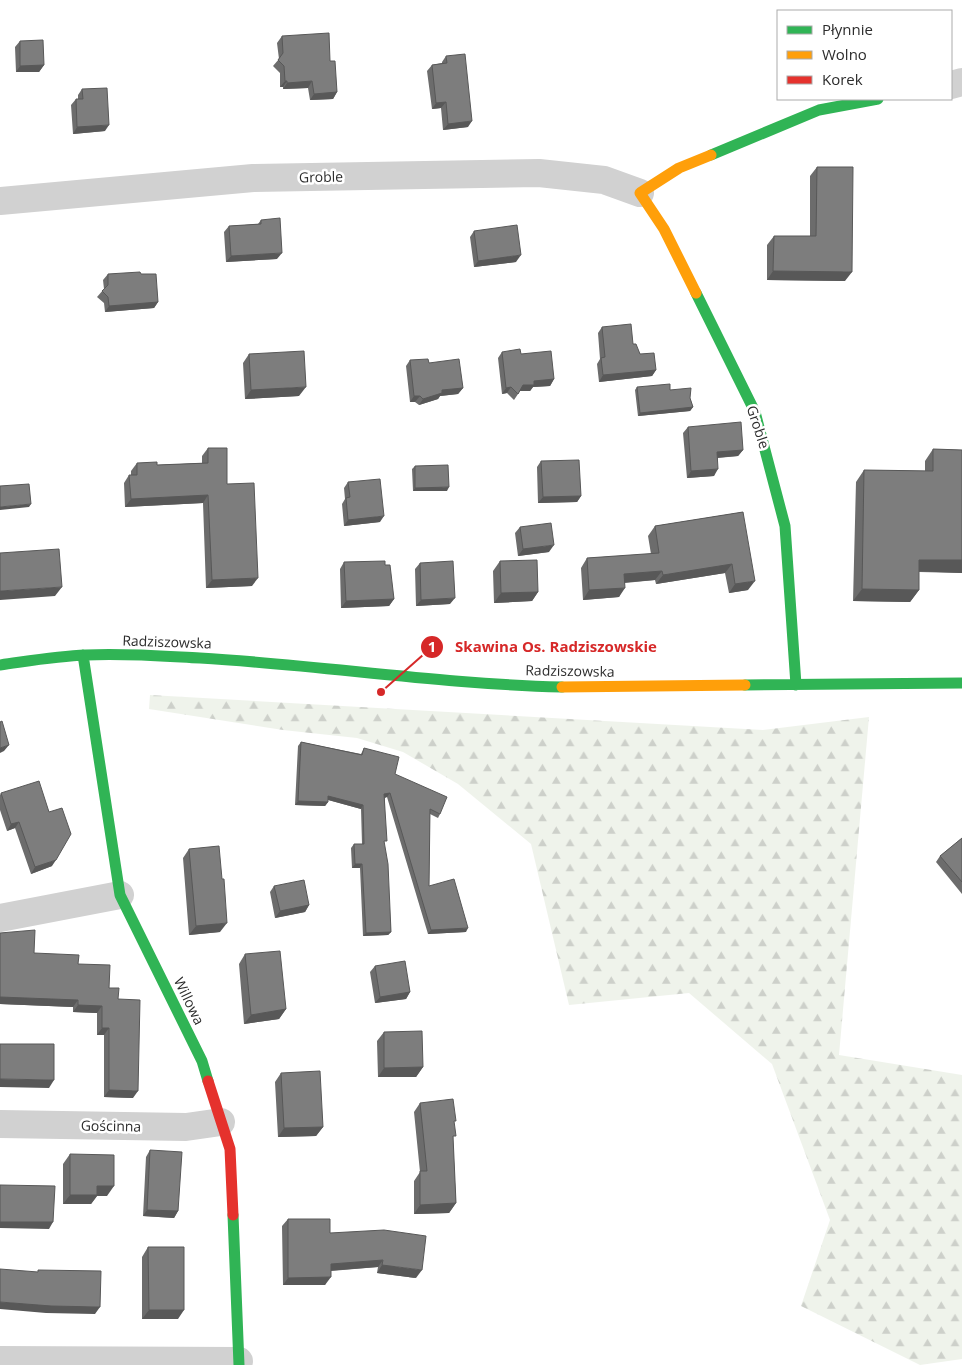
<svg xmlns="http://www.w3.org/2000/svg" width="962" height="1365" font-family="'Open Sans',sans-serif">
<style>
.forest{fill:url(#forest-firs)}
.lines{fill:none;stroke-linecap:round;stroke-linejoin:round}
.street{stroke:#d1d1d1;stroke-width:28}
.fast{stroke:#30b455;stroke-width:11}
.slow{stroke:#ff9f0a;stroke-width:11}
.jam{stroke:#e5322d;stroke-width:11}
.wall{fill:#6c6c6c}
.shaded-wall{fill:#585858}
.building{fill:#7d7d7d;stroke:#585858}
.labels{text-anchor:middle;stroke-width:5;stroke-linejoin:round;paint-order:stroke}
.street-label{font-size:14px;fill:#2c2c2c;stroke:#fff}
.leader{fill:none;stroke:#d62828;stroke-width:2}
.callout-dot{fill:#d62828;stroke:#fff;stroke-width:2}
.mark-label{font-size:15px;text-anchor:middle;font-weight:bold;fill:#fff}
.callout-label{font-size:15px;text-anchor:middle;font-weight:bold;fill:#d62828;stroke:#fff;stroke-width:5;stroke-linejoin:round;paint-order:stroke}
</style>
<defs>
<pattern id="forest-firs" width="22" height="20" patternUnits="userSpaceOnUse" patternTransform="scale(1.25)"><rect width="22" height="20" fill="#eff3eb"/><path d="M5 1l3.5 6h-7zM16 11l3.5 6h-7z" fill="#cdd0ca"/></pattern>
</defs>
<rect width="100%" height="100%" fill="#fff"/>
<path class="forest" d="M150,695L763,730L869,717L839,1055L962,1075V1359L920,1365L801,1306L830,1220L772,1064L689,993L569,1005L531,844L458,784L403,752L357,738L283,730L149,709Z"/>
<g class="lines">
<path class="street" d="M951,85L962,82
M0,201L253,178L539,173L604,180L640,193
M0,918L120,895
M0,1124L186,1127L221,1122
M0,1360L239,1361"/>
<path class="fast" d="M711,155L819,110L878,99
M696,293L755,412L785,526L796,685
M83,655L120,895L202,1061L208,1081
M0,665C29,661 57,656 86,655C124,653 162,656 200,658C321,665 441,684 562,687
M745,685L962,683
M233,1215L239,1365"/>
<path class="slow" d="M696,293L664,229L640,193L679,168L711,155
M562,687L745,685"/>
<path class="jam" d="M208,1081L230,1149L233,1215"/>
</g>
<path class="wall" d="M282,36L330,61L337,92L333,99L310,100L308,88L283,89V87H280V73L273,66L279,59L277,43Z
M20,41L44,65L39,72H16L15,47Z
M446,56L468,127L443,130L441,108L432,109L427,71L432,65L442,63V62Z
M82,89L105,131L73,134L71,105L76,99H78V95Z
M817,167L845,281L767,280V245L774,236H810V176Z
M261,220L277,259L226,262L224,232L229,226L258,224Z
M474,231L516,262L474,267L470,237Z
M108,274H141L158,302L154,308L105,312L104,303L97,297L104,289L103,280Z
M602,327L633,344L640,354L656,370L652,376L599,382L597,364L600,359L598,333Z
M502,352L521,354L554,379L550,386L533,387L530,391H520L514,400L507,393L502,394L498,358Z
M249,354L299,396L245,399L243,363Z
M410,360L429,363L463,388L458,394L440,396L438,399L419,405L415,402H410L406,366Z
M637,387L670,390L690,398L693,407L690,411L638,416L635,390Z
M688,427L743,450L738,456L718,458L714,476L687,478L683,433Z
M208,448L227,484L252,586L206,588L203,503L125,507L124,483L129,475H131V471L137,463L157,465L202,463V456Z
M933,449L962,450V573L919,572V590L910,602L853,601L856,482L864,470L925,471V461Z
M541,461L581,496L577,502L538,503L537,467Z
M415,466L447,491H413L412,469Z
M348,482L380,522L344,526L342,504L345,499L344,488Z
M743,512L748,590L729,593L725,573L656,584L655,580L625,583L619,597L583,600L581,568L587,558L651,554L648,536L655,526Z
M520,527L549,552L518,556L515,533Z
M500,561L538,592L532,601L494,603L493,571Z
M344,562L385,565L394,599L389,606L341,608L340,569Z
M420,563L450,604L416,606L415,569Z
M301,742L361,754L364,748L440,814L438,818L430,814L429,886L466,932L428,934L387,797L385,798L384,844L391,932L388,935L363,936L360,868H352L351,848L354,844H362L361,809L328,800V802L325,806L295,805L298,746Z
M1,793L52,866L31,874L15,828L7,831L0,810V795Z
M962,838V894L936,862L940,856Z
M189,849L220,932L189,935L183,858Z
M274,886L309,905L305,912L275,918L270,892Z
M0,933L34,953L78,964L109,988L118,999L133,1098L104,1097V1035H97V1013L73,1012V1007L0,1004Z
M245,954L286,1009L279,1019L244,1024L239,964Z
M375,966L410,992L406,999L375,1003L370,972Z
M384,1032L423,1067L416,1077H378L377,1041Z
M281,1073L323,1127L316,1136L278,1137L275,1082Z
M420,1103L454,1123L453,1140L456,1203L449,1213L414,1214V1181L420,1172L414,1112Z
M150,1150L178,1211L174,1218L143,1216L146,1157Z
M70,1154L107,1196H97L91,1204H63V1164Z
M288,1219L330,1233L416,1278L377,1273L378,1267L331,1271L325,1285H283L282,1226Z
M148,1247L178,1319H142V1257Z"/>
<path class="shaded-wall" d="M44,65L39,72H16L20,66Z
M285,81H287L283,87H280Z
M312,81L308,88L283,89L287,83Z
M337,92L333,99L310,100L314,94Z
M446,102L441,108L432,109L436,103Z
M472,121L468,127L443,130L448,124Z
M109,125L105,131L73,134L77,127Z
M282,253L277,259L226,262L231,256Z
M521,255L516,262L474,267L478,261Z
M773,271L852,272L845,281L767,280Z
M158,302L154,308L105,312L109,306Z
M656,370L652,376L599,382L603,375Z
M554,379L550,386L533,387L530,391H518L523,385L534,381Z
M306,387L299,396L245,399L251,390Z
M511,387L507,393L502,394L506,388Z
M463,388L458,394L440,396L438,399L419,405L423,399L442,390Z
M414,396H420L415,402H410Z
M693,407L690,411L638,416L640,413Z
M743,450L738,456L713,458L717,452Z
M718,469L714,476L687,478L691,471Z
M449,487L447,491H413L415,488Z
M208,495L203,503L125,507L131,499Z
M581,496L577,502L538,503L543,497Z
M31,504L29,507L0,510V507Z
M384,516L380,522L344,526L348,520Z
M554,545L549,552L518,556L523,549Z
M919,560H962V573L911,571Z
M732,564L725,573L656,584L663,575Z
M662,571L655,580L618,583L624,574Z
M258,578L252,586L206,588L212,580Z
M755,581L748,590L729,593L735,584Z
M62,587L55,596L0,600V591Z
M625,588L619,597L583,600L589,590Z
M862,589L919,590L910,602L853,601Z
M538,592L532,601L494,603L501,593Z
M455,598L450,604L416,606L421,600Z
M394,599L389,606L341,608L346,601Z
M9,745L4,751L0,753V748Z
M390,793L387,797L382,798L384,794Z
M328,796L363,805L361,809L325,799Z
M298,801L328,802L325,806L295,805Z
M19,822L15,828L7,831L11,824Z
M56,860L52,866L31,874L35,867Z
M355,864H362L360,868H352Z
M309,905L305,912L275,918L280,911Z
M227,923L220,932L189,935L196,926Z
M468,928L466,932L428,934L431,930Z
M391,932L388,935L363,936L366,933Z
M410,992L406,999L375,1003L380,997Z
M0,997L78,1000L73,1007L0,1004Z
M78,1005L102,1006L97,1013L73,1012Z
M286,1009L279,1019L244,1024L251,1015Z
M102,1028H109L104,1035H97Z
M423,1067L416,1077H378L384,1068Z
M0,1079L54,1080L49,1088L0,1087Z
M109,1090L138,1091L133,1098L104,1097Z
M323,1127L316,1136L278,1137L284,1128Z
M97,1186H114L107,1196H97L91,1204H63L70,1195Z
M456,1203L449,1213L414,1214L420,1205Z
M147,1210L178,1211L174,1218L143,1216Z
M0,1222H53L49,1229L0,1228Z
M383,1260L378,1267L326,1271L331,1264Z
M382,1265L422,1270L416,1278L377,1273Z
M331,1277L325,1285H283L288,1278Z
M0,1302L100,1307L95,1314L46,1313L0,1309Z
M149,1310H184L178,1319H142Z"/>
<path class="building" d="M329,33L330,61H335L337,92L314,94L312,81L287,83V81H285L284,66L278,60L283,53L282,36Z
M43,40L44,65L20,66V41Z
M465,54L472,121L448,124L446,102L436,103L432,65L447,63L446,56Z
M107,88L109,125L77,127L76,99H83L82,89Z
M817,167H853L852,272L773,271L774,236H816Z
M280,218L282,253L231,256L229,226L261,224V220Z
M517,225L521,255L478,261L474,231Z
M140,272L141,274H156L158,302L109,306L108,297L102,291L108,285V274Z
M631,324L633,344H636L640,354L654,353L656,370L603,375L601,358L605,357L602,327Z
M520,349L521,354L551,351L554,379L534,381V385H523L518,394L511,387L506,388L502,352Z
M304,351L306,387L251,390L249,354Z
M428,359L429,363L459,359L463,388L442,390V393L423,399L420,396H414L410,360Z
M670,384V390L691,388L690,398L693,407L640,413L637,387Z
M741,422L743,450L717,452L718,469L691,471L688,427Z
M208,448H227V484L254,483L258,578L212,580L208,495L131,499L129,475H137V463L157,462V465L208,463Z
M933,449L962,450V560H919V590L862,589L864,470L933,471Z
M579,460L581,496L543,497L541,461Z
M448,465L449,487L415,488V466Z
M380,479L384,516L348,520L346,498L350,497L348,482Z
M29,484L31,504L0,507V486Z
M743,512L755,581L735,584L732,564L663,575L662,571L624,574L625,588L589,590L587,558L659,553L655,526Z
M551,523L554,545L523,549L520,527Z
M59,549L62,587L0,591V553Z
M537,560L538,592L501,593L500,561Z
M385,561V565H390L394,599L346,601L344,562Z
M453,561L455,598L421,600L420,563Z
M2,721L9,745L0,748V722Z
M301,742L362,755L364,748L399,757L395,774L447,797L440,814L430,809L429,886L454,879L468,928L431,930L390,793L384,794L387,841H384L388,864L391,932L366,933L362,864H355L354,844H364L363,805L328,796V802L298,801Z
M39,781L49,812L62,808L71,834L56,860L35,867L19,822L11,824L1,793Z
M962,838V882L940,856Z
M219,846L222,879H224L227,923L196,926L189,849Z
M304,880L309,905L280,911L274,886Z
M35,930L34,953L79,955L78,964L110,965L109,988H119L118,999L140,1000L138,1091L109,1090V1028H102V1006L78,1005V1000L0,997V933Z
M280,951L286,1009L251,1015L245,954Z
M405,961L410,992L380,997L375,966Z
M422,1031L423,1067L384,1068V1032Z
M0,1044H54V1080L0,1079Z
M320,1071L323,1127L284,1128L281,1073Z
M453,1099L456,1121H454L456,1136H453L456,1203L420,1205V1171H427L420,1103Z
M150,1150L182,1152L178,1211L147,1210Z
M70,1154L114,1155V1186H97V1195H70Z
M0,1185L55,1186L53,1222H0Z
M288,1219H330V1233L384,1230L426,1236L422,1270L382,1265L383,1260L331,1264V1277L288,1278Z
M148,1247H184V1310H149Z
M0,1269L38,1272V1270L101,1271L100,1307L51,1306L0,1302Z"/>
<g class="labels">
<g class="street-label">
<text transform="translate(321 177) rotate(-1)" y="5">Groble</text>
<text transform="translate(758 427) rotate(72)" y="5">Groble</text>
<text transform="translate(167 642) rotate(2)" y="5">Radziszowska</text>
<text transform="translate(570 671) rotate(1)" y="5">Radziszowska</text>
<text transform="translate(189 1001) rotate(64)" y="5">Willowa</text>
<text transform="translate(111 1126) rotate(1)" y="5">Gościnna</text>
</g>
</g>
<path class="leader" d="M381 692L432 647"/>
<g class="callout-dot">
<circle cx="381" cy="692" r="5"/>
<circle cx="432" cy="647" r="12"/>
</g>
<g class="mark-label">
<text x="432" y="652">1</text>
</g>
<g class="callout-label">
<text x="556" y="652">Skawina Os. Radziszowskie</text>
</g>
<rect x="777" y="10" width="175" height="90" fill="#ffffff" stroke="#ababab"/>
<rect x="787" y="26" width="25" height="8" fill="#30b455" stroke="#ababab"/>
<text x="822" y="35" font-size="15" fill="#2c2c2c">Płynnie</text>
<rect x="787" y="51" width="25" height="8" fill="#ff9f0a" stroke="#ababab"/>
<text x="822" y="60" font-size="15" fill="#2c2c2c">Wolno</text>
<rect x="787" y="76" width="25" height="8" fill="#e5322d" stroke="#ababab"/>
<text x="822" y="85" font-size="15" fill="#2c2c2c">Korek</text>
</svg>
